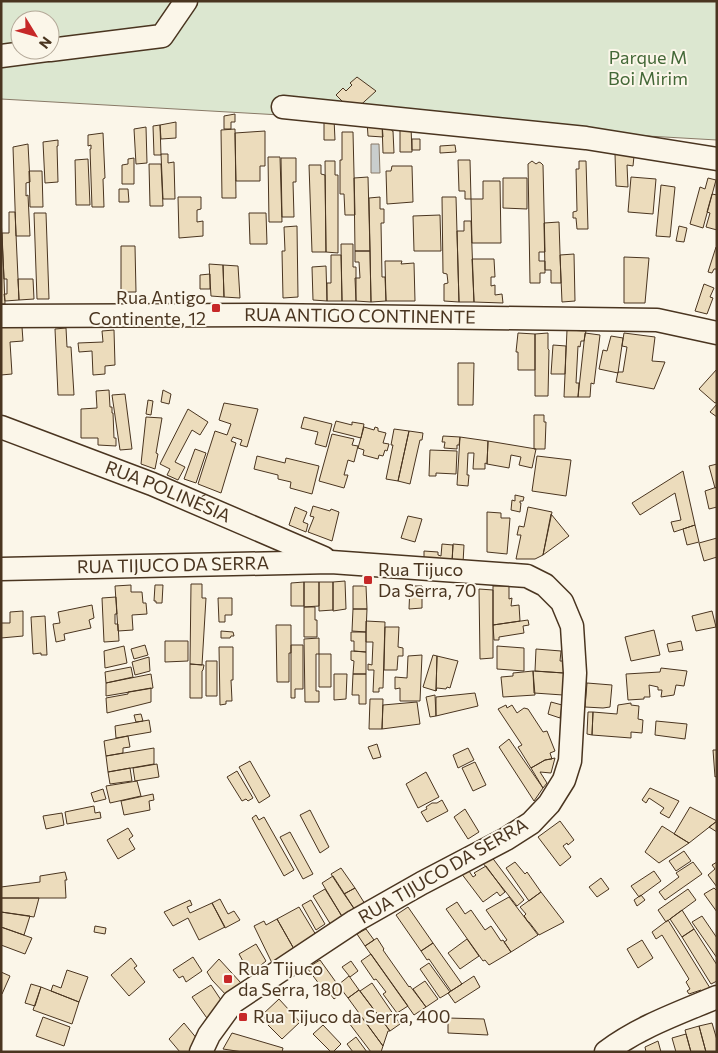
<svg xmlns="http://www.w3.org/2000/svg" width="718" height="1053" font-family="Commissioner,sans-serif">
<style>
.green{fill:#dce7d0;stroke:#887966;fill-rule:evenodd}
.water{fill:#c9cecd;stroke:#887966}
.building{fill:#ecdcbc;stroke:#4a3520}
.lines{fill:none;stroke-linecap:round;stroke-linejoin:round}
.minor-casing{stroke:#4a3520;stroke-width:25}
.minor{stroke:#fbf6e9;stroke-width:22}
.poi-dot{fill:#c62828;stroke:#fbf6e9;stroke-width:2}
.labels{text-anchor:middle;stroke-width:4;stroke-linejoin:round;paint-order:stroke}
.park-label{font-size:18px;fill:#436837;stroke:#fbf6e9}
.poi-label{font-size:18px;fill:#4a3520;stroke:#fbf6e9;text-anchor:start}
.street-label{font-size:18px;fill:#4a3520;stroke:#fbf6e9}
</style>
<rect width="100%" height="100%" fill="#fbf6e9"/>
<path class="green" d="M1,1H717V140L1,99ZM20,20H50V50H20Z"/>
<path class="water" d="M371,144H379L380,173H371Z"/>
<path class="building" d="M357,77L376,91L354,111L346,102L344,103L336,95L343,88L346,91L352,85L350,83Z
M235,114V122H231V129H224V116Z
M324,118L334,119L335,140H324Z
M367,121L382,123L383,137L368,136Z
M176,122V138L161,139L160,125Z
M382,123L391,124L392,131H393L394,153H383Z
M160,125L161,155H154L153,126Z
M400,125L411,127L412,152H400Z
M146,127L147,163L136,164L134,129Z
M235,129L236,198H222L221,130Z
M265,131V166H260V181H236L235,133Z
M342,132H353L355,215H345L344,194H340V160H342Z
M103,133L105,178L103,179L104,207H92L90,149H91V145L88,146V135Z
M412,139H420V150H412Z
M58,140V146H57L58,182L45,183L43,142Z
M28,144L30,182L26,183V196L28,195L30,236H16L13,147Z
M455,145L456,152L440,153V146Z
M161,154H168V163L174,162L175,199H163Z
M615,154L634,156L633,166L627,165L628,187L616,186Z
M268,157H280L282,222H269Z
M134,158V184H122V165L128,164V159Z
M281,158H296V182H293L294,217H282Z
M88,159L90,205H76L75,160Z
M458,160H470L471,199H465V191H459Z
M325,161H335V175H338V253L326,252Z
M532,161L536,164L539,162L541,163L543,165L545,252H539V261H545V273H540V283H530L528,164Z
M579,161H586L588,229H577L576,218H573V212L577,211L576,169H579Z
M149,164H161L163,206H150Z
M309,165H321V174L325,175L326,252H312Z
M392,166H412L413,202L387,204L386,171H391Z
M29,171H42L43,207H30Z
M368,177L370,251H355L354,178Z
M631,177L656,179L653,214L628,212Z
M503,178H527V209L503,208Z
M708,178L716,180L703,228L690,224L700,187L705,189Z
M483,181H500L501,243H472L471,199H483Z
M661,185L675,187L670,237L656,236Z
M119,189H128L129,202H119Z
M712,194L717,195V230L706,227L710,213L707,212Z
M178,197H201V209L197,210V222L203,221V236L179,238Z
M380,197V209H384V223H381L382,277H385L386,301L371,302L369,198Z
M442,197H456L459,302L444,301V284L448,283L447,274L443,273Z
M9,212H15L19,300L5,301L4,294H7V279H4L2,233H9Z
M34,213H46L49,299H37Z
M249,213H266L267,244H250Z
M440,215L441,251H414L413,216Z
M1,217L4,279L5,304H1Z
M464,221H471L474,302H459L457,231H464Z
M559,222L561,283H551V270H545L544,223Z
M297,226L298,297L283,298L282,251H285L284,227Z
M679,226L687,228L684,242L676,241Z
M341,244H353V267H356V301H342Z
M121,246H135L136,292H121Z
M716,247L717,248V269H714L712,273L708,272Z
M355,251H370L371,302L356,301L355,278H360L359,262H355Z
M574,254L575,301L562,302L560,255Z
M331,255H341L342,301H327V283H331Z
M624,257L649,258L645,303H624Z
M472,259H494L495,277H491V286L495,285V295L502,294L503,303L474,302Z
M385,261H402L401,264L414,263L415,301H386Z
M209,264L223,265L224,297L211,296Z
M223,265L238,266L240,298L224,297Z
M326,266L327,301L313,300L312,267Z
M210,274V289H200V275Z
M18,279H33L34,299L19,300Z
M704,284L714,288L710,297L713,298L707,314L695,311Z
M1,327H22L23,341L10,342L12,374L1,375Z
M66,328L67,347H71L74,395H58L55,329Z
M114,330L115,365L105,366V374L93,375L92,351L79,352L78,343L103,342L102,331Z
M567,330L586,331L584,341H581L580,347L578,346L576,383H579L578,397H564Z
M518,333L535,334V370H518V352H516Z
M548,333V349L549,350L548,396H535V334Z
M585,333L600,335L594,384L591,383L590,397H578Z
M624,333L655,337L652,361L665,362L654,389L616,382L618,372H623L627,347L622,346Z
M611,336L623,338L618,373L599,369L603,350L607,351Z
M553,345L566,346L565,374H551Z
M458,363H474L473,405H458Z
M717,369V402L715,403L699,389Z
M109,390L110,407H112V413H113L114,438H116V446L98,445V438H81V409L97,408L96,391Z
M163,390L171,394L169,404L161,402Z
M125,394L132,449L120,450L112,395Z
M148,400L153,401L151,415L146,414Z
M224,403L258,409L247,447L240,445L242,440L233,437L231,441L236,443L221,493L198,484L215,431L227,435L231,424L219,420Z
M717,404V417L710,412Z
M188,409L208,422L200,435L192,430L175,462L185,467L178,480L167,475L170,469L160,464Z
M534,415H544V422H546L545,449H534Z
M146,417L162,418L156,453L158,454L155,469L141,464Z
M304,417L332,424L326,447L315,444L318,432L301,428Z
M336,421L352,425V422L364,424L361,438L333,431Z
M364,427L374,430L375,427L378,428V431L386,433L383,443L389,444L387,451L385,450L383,456L379,455L378,459L363,455L364,450L358,448Z
M394,429L409,431L398,481L386,479L393,445H391Z
M409,431L423,433L422,440H420L410,484L398,481Z
M332,434L354,439L352,445L358,446L354,462L348,460L344,475H348L344,488L319,481Z
M443,436L460,437L459,445H457V449L444,448L445,442H442Z
M460,437L488,441L487,464L485,463V469H473L474,453H468L467,475H469L468,486L457,485Z
M488,441L536,449L532,468L519,465L521,457L511,455L509,468L487,464Z
M195,449L206,453L196,483L184,479Z
M430,450L457,451L456,474L436,473V476H429Z
M257,456L285,463L286,458L319,466L312,494L290,488L291,482L278,479V475L254,469Z
M537,456L571,460L566,496L532,491Z
M717,464V487L715,488L709,466Z
M683,471L695,525L674,532L671,522L681,520L675,493L640,515L632,503Z
M717,487V507L709,509L705,491Z
M515,495L524,497L523,501H520V503H521L520,512L511,510L512,500L515,501Z
M313,506L330,511L331,509L339,512L332,541L308,532L314,517L310,516Z
M295,507L307,512L303,522L308,524L306,532L289,525Z
M528,507L552,512L543,555L535,559H516L521,535H517L519,526L524,527Z
M487,512L501,513V518H510L507,554L487,552Z
M551,514L569,536L543,555Z
M408,516L422,519L415,542L401,538Z
M695,525L699,542L687,545L683,529Z
M717,538V557L704,561L699,543Z
M442,544L453,545L452,562L424,561V551L438,552V555L441,556Z
M453,544L464,545L463,563L452,562Z
M345,581L346,609L333,611V582Z
M304,582V606H291V583Z
M304,582H319V606L304,607Z
M319,582H333V610L319,611Z
M191,584H202V598H206L202,665L190,664Z
M131,585V592H142L143,603H146L147,614L132,615L133,630L118,631L115,586Z
M155,585H163L162,603H156V601H154Z
M353,586H366L367,609H353Z
M410,586H422V608L409,609Z
M493,586H509V599L512,598L511,606L519,605L520,621L493,625Z
M479,589L493,590V658L480,659Z
M116,597L117,614H115V624H118L119,641L104,642L102,598Z
M218,598H232V615H225V622H219Z
M92,605L94,618L89,620L91,628L64,634L65,640L56,642L53,624L60,623L58,612Z
M304,607H315V620H317V637H304Z
M353,609H367L366,632L352,631Z
M23,611V636L1,638V623H10V612Z
M712,611L716,627L696,631L692,616Z
M45,616L47,655H41V653L33,654L31,617Z
M528,620L529,625L523,626L524,633L499,637V640H494L493,625Z
M366,621L385,622L383,688H379V692H373L374,670H368V664L372,665L373,642H366Z
M276,625H291V653H289V682H277Z
M385,627H399L398,647L403,648V656H398L397,670H384Z
M654,630L660,655L631,661L625,637Z
M221,631L233,632L234,636H231L230,638H221Z
M351,632H366V652L354,651V641H351Z
M319,638V654H316V691H319V702H305L304,639Z
M165,641H188V661L165,662Z
M681,641L683,650L669,652L667,644Z
M145,645L148,655L134,659L131,649Z
M291,645H303V689H295V698H291Z
M124,646L127,663L105,668L104,651Z
M497,646L524,648V671L497,669Z
M219,647H233V680H231L232,701H226V704L220,705Z
M536,649L561,651L560,661H564V673L535,671Z
M351,651L366,652V674H353L354,661L351,660Z
M319,654H331V687H319Z
M422,655L420,701H400V688L395,689V677L407,678L408,656Z
M433,655L437,656L436,691L423,687Z
M437,656L458,661L450,688L447,687L446,689L437,688L436,691Z
M149,657L150,671L135,675L132,662Z
M206,661H217V696H206Z
M190,664L204,665L203,670L202,671V698H190Z
M131,667L133,677L106,683L105,672Z
M661,668L687,671L684,686L676,685L674,695L661,697L662,690H658V687L649,685L650,697H644V699L628,700L626,674L660,672Z
M533,671L564,673L563,695L534,693Z
M533,671L535,695L503,697L501,677L513,676V673Z
M151,674L153,688L106,696V683Z
M334,674H347L346,699L334,700Z
M353,674H366V704H359V695H352Z
M587,683L612,685L610,707L603,708L585,707Z
M151,688V702L107,713L106,698L128,694V692Z
M475,693L478,706L436,716V697Z
M435,695L436,716L430,717L426,697Z
M370,699H383L382,729H369Z
M417,702L420,724L382,729L383,705Z
M551,702L562,705L560,718L548,714Z
M631,703V705L639,706L638,719L643,720L642,733L631,732V738L592,735L593,712L617,714L618,705Z
M506,705L507,708L512,705L517,713L524,708L528,709L543,732L547,731L555,751L550,753L552,759L545,760L531,768L518,747L522,745L498,709Z
M588,712H593L592,735L587,734Z
M141,714L143,721L136,722L134,715Z
M149,720L151,732L116,738L115,726Z
M656,721L687,724L685,739L655,735Z
M128,736L130,747L123,748V753L106,756L104,741Z
M509,739L543,788L534,801L499,747Z
M377,744L381,757L373,759L368,747Z
M154,748V764L108,772L106,756Z
M468,748L474,760L458,768L453,755Z
M713,750H717V776L715,777Z
M555,758L551,773L540,772L547,783L543,788L531,768L545,760Z
M250,761L270,796L259,803L239,767Z
M475,762L486,785L473,791L462,768Z
M157,764L159,777L135,781L133,768Z
M130,768L132,781L110,784L108,772Z
M237,771L253,798L248,801L246,799L242,801L227,777Z
M426,772L439,797L418,808L406,784Z
M137,781L141,796L110,803L106,786Z
M650,788L679,801L669,818L660,813L664,808L649,798L646,803L642,800Z
M103,789L106,799L94,802L91,793Z
M153,794L154,800L149,801L150,810L124,815L121,801Z
M442,800L448,811L427,822L421,812L427,809L426,807L432,803H437Z
M94,806L95,813L100,812L101,818L67,824L65,812Z
M690,807L717,821L689,843L674,834Z
M465,809L479,832L468,839L454,817Z
M310,810L329,847L320,853L300,815Z
M62,813L64,825L46,829L43,816Z
M256,815L259,820L264,817L294,870L284,876L252,818Z
M560,821L574,840L568,845L567,843L563,846L571,857L560,866L538,837Z
M717,821V832L709,827Z
M662,826L689,843L659,863L645,852Z
M128,828L133,836L129,839L135,849L118,859L107,840Z
M290,832L313,874L303,879L280,837Z
M684,851L691,861L676,871L669,861Z
M491,856L524,900L517,906L482,862Z
M515,862L525,874L527,872L541,892L529,901L506,868Z
M693,862L702,874L665,900L659,892L679,877L676,873Z
M717,862V887L708,875L715,869L712,865Z
M486,866L505,892L500,896L497,892L483,902L461,873L467,868L473,877L476,875L474,873Z
M341,868L355,888L344,894L331,874Z
M654,871L661,881L639,897L631,886Z
M65,872L67,880H65L66,898H1V887L40,882V876Z
M333,876L355,910L343,918L322,883Z
M601,878L609,889L597,897L589,887Z
M355,888L365,904L355,910L344,894Z
M714,888L717,891V912L704,894Z
M325,889L343,918L331,925L313,896Z
M688,889L696,900L666,922L658,910Z
M541,892L564,922L539,935L529,922H528L525,917L524,916L526,914L520,907Z
M641,895L645,900L637,906L634,900Z
M509,897L538,935L511,952L504,942L507,940L486,910Z
M1,898H39L34,917L1,912Z
M220,899L228,914L234,911L240,920L225,928L212,903Z
M190,900L192,905L187,907L190,913L212,903L225,927L199,940L188,918L173,926L164,912Z
M311,900L325,924L316,930L302,905Z
M457,902L465,914L471,910L485,930L491,926L501,941L503,940L511,952L489,965L485,960L483,961L446,909Z
M299,907L316,935L294,949L277,919Z
M408,907L433,943L421,951L396,915Z
M682,910L694,929L682,937L670,919Z
M1,912L30,916L24,935L1,927Z
M702,916L717,938V958L692,922Z
M277,919L294,949L272,963L254,926L264,921L266,925Z
M668,920L710,988L702,992L701,990L689,994L687,991L690,989L686,982L689,979L662,935L656,939L652,932Z
M95,926L106,928L105,934L94,932Z
M1,927L32,938L25,954L1,945Z
M366,929L374,940L365,946L357,934Z
M694,929L717,965V981L711,984L682,937Z
M377,938L384,949L383,950L409,987L410,986L426,1007L414,1015L365,946Z
M467,939L479,956L460,969L448,953Z
M642,940L653,958L638,968L627,949Z
M433,943L462,984L451,991L429,959L427,960L421,951Z
M256,944L266,961L250,974L239,954Z
M371,954L408,1006L397,1013L383,994L386,992L376,979L374,980L361,961Z
M193,957L202,971L186,982L183,976L179,978L173,970Z
M131,958L137,966L134,968L145,982L129,996L111,975Z
M219,959L241,983L228,997L212,980L207,972Z
M320,960L343,992L334,999L325,987L323,989L307,968Z
M351,961L358,971L350,977L342,967Z
M429,963L450,992L440,998L420,969Z
M67,970L88,977L79,1002L51,991L53,985L61,988Z
M1,972L10,976L2,994L1,993Z
M349,976L359,990L348,998L338,985Z
M474,976L480,987L455,1003L448,993Z
M425,981L438,999L426,1007L413,989Z
M372,983L400,1024L390,1031L360,991Z
M31,984L41,987L35,1006L25,1003Z
M211,985L223,1003L209,1021L192,997Z
M41,987L79,1002L72,1024L33,1010Z
M359,990L390,1031H388L383,1046L348,998Z
M279,999L300,1022L282,1039L268,1025L270,1024L262,1015Z
M360,1015L383,1046L381,1052H371L349,1023Z
M43,1017L70,1027L64,1046L36,1036Z
M448,1018L484,1019L488,1035L448,1033Z
M184,1023L198,1040L194,1052H180L169,1039Z
M712,1023L717,1040V1052H706L699,1026Z
M323,1025L341,1044L333,1052H331L313,1034Z
M699,1026L706,1052H691L685,1030Z
M232,1033L283,1048L282,1052H243L223,1049Z
M686,1034L691,1052H676L672,1038Z
M356,1037L367,1052H353L347,1044Z
M658,1041L661,1052H646L645,1047Z"/>
<g class="lines">
<g class="minor-casing">
<g id="minor">
<path d="M50,50L162,36L186,1"/>
<path d="M1,56L47,50"/>
<path d="M283,107L586,138L717,159"/>
<path id="s1" d="M1,316L263,315L657,320L717,333"/>
<path id="s2" d="M1,427L152,484L324,558"/>
<path id="s3" d="M1,569L331,562L527,576L545,585L562,602L572,626L575,673L570,761L564,780L549,804L531,823L506,839L422,883L355,921L233,1002L209,1035L201,1052"/>
<path d="M606,1052C639,1027 679,1013 717,997"/>
</g>
</g>
<use href="#minor" class="minor"/>
</g>
<g class="poi-dot">
<rect x="211" y="303" width="10" height="10" rx="2.5"/>
<rect x="363" y="575" width="10" height="10" rx="2.5"/>
<rect x="223" y="974" width="10" height="10" rx="2.5"/>
<rect x="238" y="1012" width="10" height="10" rx="2.5"/>
</g>
<g class="labels">
<g class="park-label">
<text x="648" y="64">Parque M<tspan x="648" dy="21">Boi Mirim</tspan></text>
</g>
<g class="poi-label">
<text x="206" y="304" text-anchor="end">Rua Antigo<tspan x="206" dy="21">Continente, 12</tspan></text>
<text x="378" y="576">Rua Tijuco<tspan x="378" dy="21">Da Serra, 70</tspan></text>
<text x="238" y="975">Rua Tijuco<tspan x="238" dy="21">da Serra, 180</tspan></text>
<text x="253" y="1023">Rua Tijuco da Serra, 400</text>
</g>
<g class="street-label">
<text dy="6" stroke="none"><textPath href="#s1" startOffset="359">RUA ANTIGO CONTINENTE</textPath></text>
<text dy="6" stroke="none"><textPath href="#s2" startOffset="179">RUA POLINÉSIA</textPath></text>
<text dy="6" stroke="none"><textPath href="#s3" startOffset="172">RUA TIJUCO DA SERRA</textPath></text>
<text transform="translate(443 871) rotate(-30)" y="6">RUA TIJUCO DA SERRA</text>
</g>
</g>
<rect width="718" height="1053" fill="none" stroke="#4a3520" stroke-width="5"/>
<g transform="translate(35 35) rotate(127)"><circle r="24" fill="#fbf6e9" stroke="#b4a999"/>
<path d="M0-4L9 19L0 12L-9 19Z" fill="#c62828"/>
<text y="-8" font-size="14" font-weight="bold" text-anchor="middle" fill="#4a3520">N</text>
</g>
</svg>
